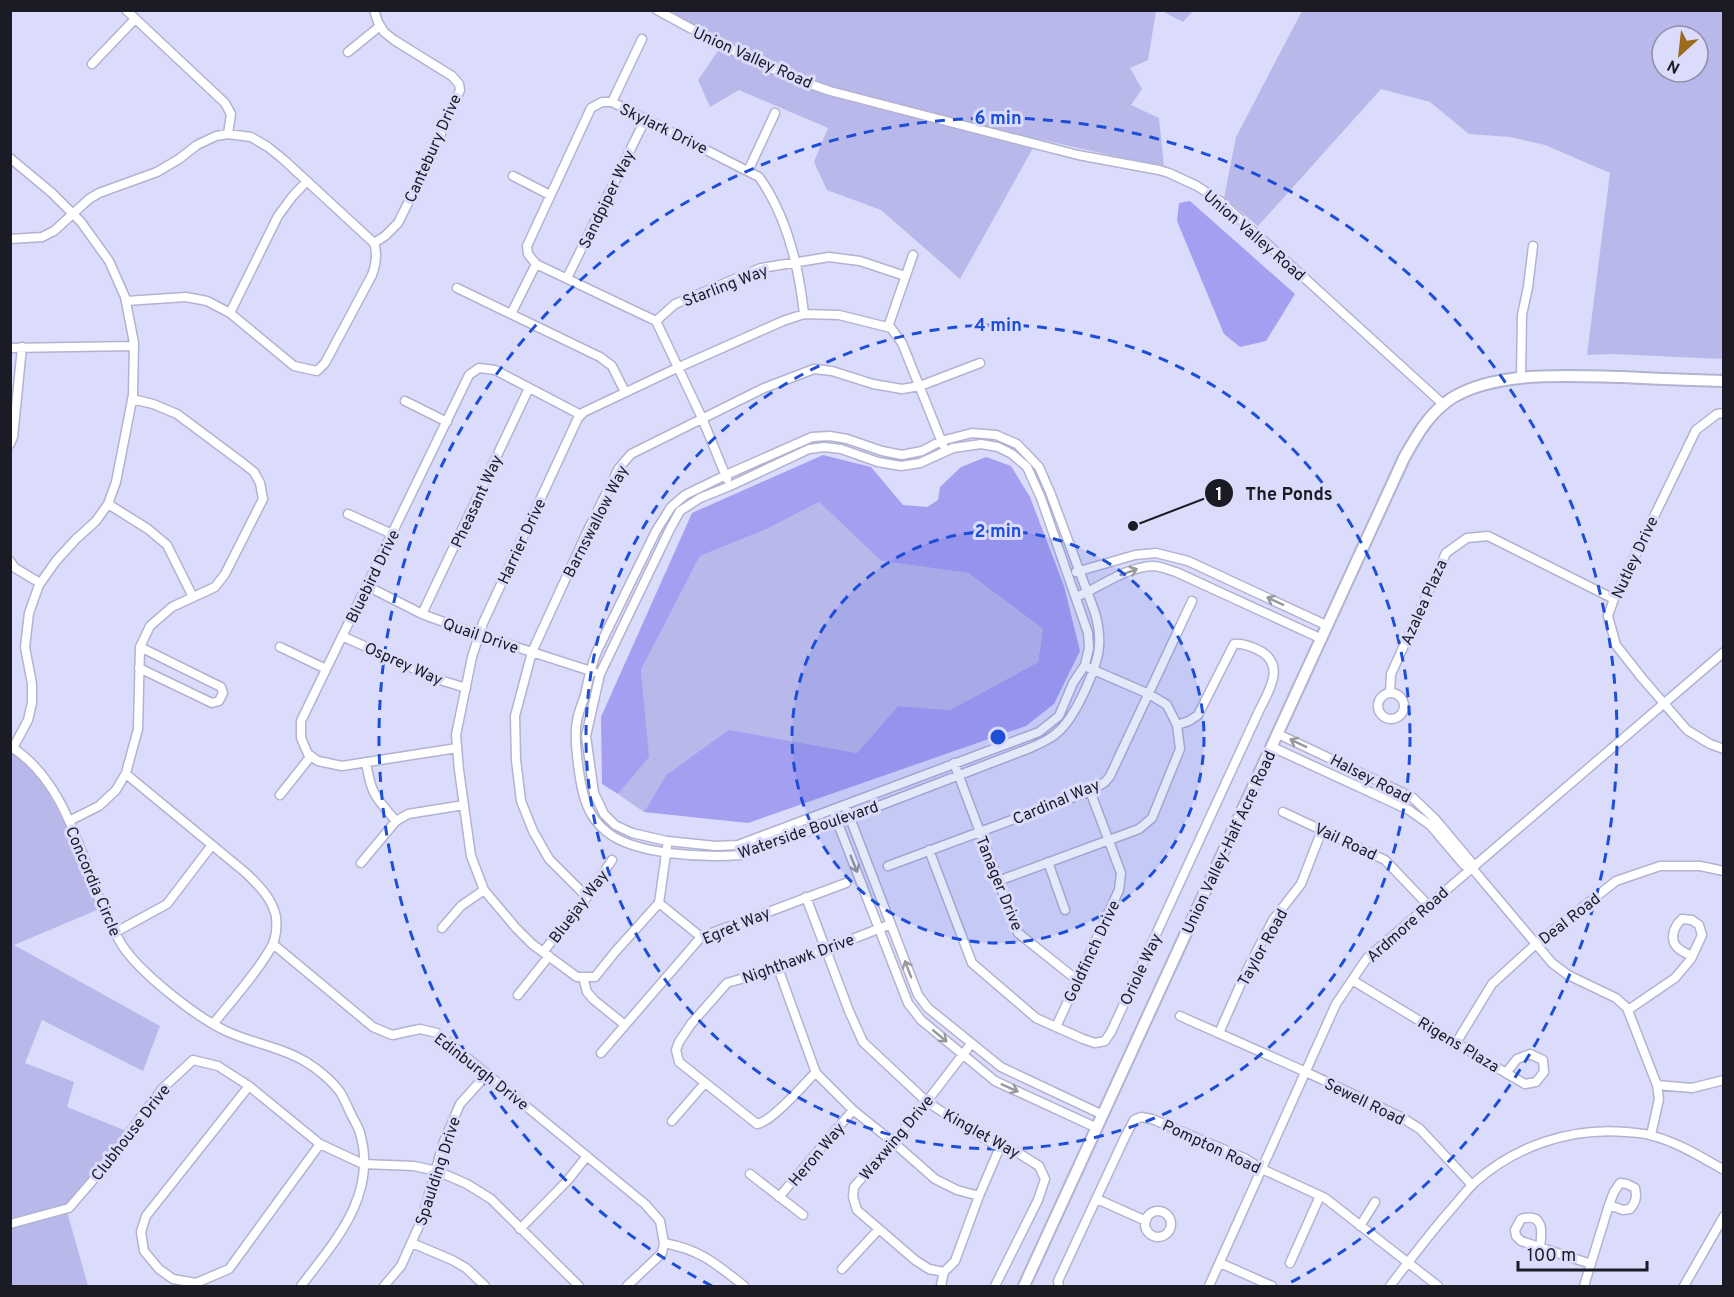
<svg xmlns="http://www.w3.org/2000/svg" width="1734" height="1297" font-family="Overpass,sans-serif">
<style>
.green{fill:#b9b8ea;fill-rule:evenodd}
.water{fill:#a49ff0}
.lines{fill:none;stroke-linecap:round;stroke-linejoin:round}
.minor-casing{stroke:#b2b2d1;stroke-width:11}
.tertiary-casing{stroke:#b2b2d1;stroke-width:14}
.minor{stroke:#fff;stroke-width:8}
.tertiary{stroke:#fff;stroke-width:10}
.oneway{stroke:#98989d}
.ring{fill:none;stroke:#1d4ed8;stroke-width:3;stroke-dasharray:10 8}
.labels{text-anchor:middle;stroke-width:6;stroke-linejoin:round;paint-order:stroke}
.street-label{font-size:16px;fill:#1b1b26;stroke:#dbdbfb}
.centre{fill:#1d4ed8;stroke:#dbdbfb;stroke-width:3}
.ring-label{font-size:18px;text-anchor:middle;font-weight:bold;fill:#1d4ed8;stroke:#dbdbfb;stroke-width:6;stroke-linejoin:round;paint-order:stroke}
.leader{fill:none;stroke:#1b1b26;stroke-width:2}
.callout-dot{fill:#1b1b26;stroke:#dbdbfb;stroke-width:2}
.mark-label{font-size:18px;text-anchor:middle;font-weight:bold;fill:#fff}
.callout-label{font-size:18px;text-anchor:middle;font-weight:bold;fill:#1b1b26;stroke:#dbdbfb;stroke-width:6;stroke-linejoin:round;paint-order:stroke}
</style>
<rect width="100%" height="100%" fill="#dbdbfb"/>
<path class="green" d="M671,11H1156L1148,60L1130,68L1142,89L1131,105L1159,118L1164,167L1038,139L960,279L881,210L827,190L814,162L828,128L739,90L710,107L698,80L722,45Z
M1162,11H1193L1183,22Z
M1302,11H1723V359L1613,354L1587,355L1610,173L1545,145L1510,137L1469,134L1430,102L1381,89L1258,226L1224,198L1236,137ZM1662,36H1698V72H1662Z
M819,502L881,561L968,573L1043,629L1038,662L950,710L898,706L857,753L729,731L666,775L644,812L618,794L648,757L641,670L700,556L767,529Z
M10,749L31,760L92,874L104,907L14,945L160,1026L143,1071L42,1020L25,1063L74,1082L67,1107L129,1132L66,1208L88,1286H11Z"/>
<path class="water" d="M1190,201L1295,294L1266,341L1240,347L1224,334L1177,221L1179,203Z
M823,455L871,467L903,505L927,507L938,500L940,487L961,467L986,457L1011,466L1030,497L1064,586L1080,651L1054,704L1026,726L748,823L644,812L666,775L729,730L857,753L898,706L950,710L1038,662L1043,629L968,573L881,561L819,502L767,529L700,556L641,670L649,757L618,794L602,784L601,717L692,513Z"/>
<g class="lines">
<g class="minor-casing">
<path id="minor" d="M126,10L225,103L231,114L228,134
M374,10L378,22L384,32L394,40L452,76L459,84L460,90L431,157L398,223L385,236L374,243
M657,10C713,41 769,71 830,91L1078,155L1159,170L1169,173L1197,186L1220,201L1444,405
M348,52L380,26
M92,64L135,19
M612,102L642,39
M10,158L52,193L81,222L109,261L125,297L134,343L133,395L116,482L108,504L96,521L76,539L56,561L39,585L29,613L25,647L32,684V703L28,720L13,748
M748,171L775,113
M513,176L550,195
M10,239L42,237L54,231L89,199L99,193L157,172L179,159L197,145L216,136L228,134L251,137L268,147L284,160L374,243C378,254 376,264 372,275L325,363L317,371L294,366L230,313L207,301L186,297L126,301
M567,278L645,120
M457,288L600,357L612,366L625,392
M230,313L278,216L292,197L307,181
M511,314L536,264
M656,321L675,304L761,268L829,257L860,261L905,276
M888,327L913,255
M10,348L134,346
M1521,378L1522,315L1528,287L1533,246
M405,401L447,422
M1724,413L1717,414L1696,430L1614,599L1608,616L1616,645L1642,678L1687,730L1710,744L1724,749
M972,433L996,435L1017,444L1039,467L1050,492L1094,610C1098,622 1100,633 1099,646C1098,667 1076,714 1061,729C1053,738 1041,743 1030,748L850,817L741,855C706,858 635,855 607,832C598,825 590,814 586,803C580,787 573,738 577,721C578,713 582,704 585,695C588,680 591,666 597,651L656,531L671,507L685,495L726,475L812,437L830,436L847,439L882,451L902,455L922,451L941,441Z
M10,444L13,437L22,347
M981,444L998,447L1012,454L1027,467L1041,498L1088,633L1089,648L1085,665L1073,683L1059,716L1039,732L738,845L716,846L667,841L632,833L615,825L604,814L594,793L586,736L600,674L670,529L680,511L700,498L730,486L809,449L824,447L841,449L878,462L901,466L920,463L953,448Z
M727,479L702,418L656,321L536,264L528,254L527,246L591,108L602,102H612L759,177C787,216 799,268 804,314
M108,504L148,529L167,545L193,597
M348,514L392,534
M10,561L15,568L40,583
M1076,572L1135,555L1156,553L1188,561L1328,626
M367,586L422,614L479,635L594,672
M1076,597C1101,587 1125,567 1153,566C1160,566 1169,570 1176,572L1322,639
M422,614L529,388
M342,636L437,679L466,688
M280,647L326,669
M139,668L212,703L219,701L223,693L221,687L140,647
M1390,693L1391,674L1446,553L1467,538L1488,536L1614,599
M1378 706a13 13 0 1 1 26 0a13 13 0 1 1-26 0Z
M1278,734L1412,797L1436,820L1472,863V868L1552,963L1568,975L1616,998L1627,1008L1657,1085L1692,1088L1724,1080
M10,746C77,788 83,883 122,945C139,972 196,1017 226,1031C251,1043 282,1047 306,1062C318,1069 332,1081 340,1092C344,1098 347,1106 350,1112C353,1119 358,1126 360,1133C378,1195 335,1241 301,1286
M1272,747L1409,810L1430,825L1464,865L1472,868
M457,748L342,766L318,761L308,754L301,738V721L469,375L479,368L495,370L581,415
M366,762C371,794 375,797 396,821
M954,763L1018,933L1077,980
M126,774L246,873C257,884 269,895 274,910C277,916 277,930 275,937C273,954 226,1008 213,1024
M280,795L311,756
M845,805L918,995L928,1008L1001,1067L1103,1115
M1283,812L1385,860L1428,905
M835,816L908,1003L921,1020L995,1081L1097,1128
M69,821L99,806L116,790L126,773L138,729L140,647L150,626L172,607L215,587L225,574L263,499L260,483L254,472L244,464L177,414L153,404L132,399
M667,847L659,903L701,937
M929,850L972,963L1036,1018L1083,1039L1095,1043L1105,1041L1111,1032L1258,713C1267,694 1286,667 1262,652C1253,647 1244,643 1234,644L1198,715L1189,721L1177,725
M1048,862L1065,910
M361,863L396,821L408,814L464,805
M888,866L1090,791L1105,782L1110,776L1192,601
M998,881L1139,829L1152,818L1180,749L1177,725L1167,705L1149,694L1089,668
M587,897L549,859L533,831L521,801L516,760L515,716L532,652L588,530L619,468L631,454L764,388L814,369L832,371L873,384L902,389L920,386L980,363
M806,897L849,1011L863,1042L926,1101L974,1133L1000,1147L1020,1154L1039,1166L1045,1179L1038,1200L995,1286
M659,903L615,952L595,977H577L532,944L516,928L484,890L471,856L459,770L456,735L472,657L483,623L578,418L584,412L677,368L783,321L804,314L839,315L891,328L902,343L943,445
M442,928L461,906L484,890
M116,932L167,904L212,845
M273,944L373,1027L392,1035L420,1029L437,1033L645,1204L660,1221L664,1243L662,1253L627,1286
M543,952L587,897L612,860
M778,968L816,1073L853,1110L893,1142L935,1179L957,1190L979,1196
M583,977L587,992L594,1000L625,1025
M1352,980L1506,1073
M518,995L549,956
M1628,1010L1675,978L1691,959L1702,935L1699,925L1692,920L1682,919C1673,927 1669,941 1679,949C1683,952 1688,954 1692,956
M1180,1016L1306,1072L1401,1117L1420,1129L1472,1185
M1056,1027L1119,890L1121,873L1090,791
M1219,1033L1246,972L1273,920L1301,884L1322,830
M1456,1043L1492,984L1537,943L1616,881L1660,866H1700L1724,871
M971,1044L921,1109L854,1187L853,1197L857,1210L915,1260L929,1269L944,1272L955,1261L979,1196L1000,1147
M601,1053L701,937L846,883
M1530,1054L1543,1060L1544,1072L1536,1082L1525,1084L1506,1073L1517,1059Z
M816,1072C804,1084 772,1122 757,1124L679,1062L676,1050L679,1042L691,1024L727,983L778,968L891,924
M249,1086L146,1216L141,1232L144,1251L159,1269L173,1279L196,1283L229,1269L320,1144
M672,1121L705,1083
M1651,1135L1659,1099L1657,1085
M750,1174L803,1215
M1620,1183L1627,1184L1635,1188C1637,1197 1636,1202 1630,1209L1623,1210L1609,1205L1614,1192Z
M779,1197L853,1110
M1097,1199L1146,1221
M1145 1224a13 13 0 1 1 26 0a13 13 0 1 1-26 0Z
M10,1224L69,1208L101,1171L162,1089L193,1060L218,1066L249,1086L320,1144L363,1164L414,1166L437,1171L467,1184L491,1199L579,1286
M1360,1226L1375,1202
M520,1229L568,1180L587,1156
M412,1243L452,1260L466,1268L485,1286
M664,1243C701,1250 715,1263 744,1286
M1540,1248C1542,1233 1545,1212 1521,1219L1515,1230L1516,1236L1521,1241L1591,1264
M1220,1263L1272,1286
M1290,1263L1320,1196
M842,1269L879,1229
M384,1286L401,1266L422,1219L443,1144L460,1104L487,1074
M942,1286L941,1285L944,1272
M1059,1286L1058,1281L1125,1137L1134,1120L1141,1117L1152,1119L1244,1158L1262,1169L1325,1198L1438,1286
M1209,1286L1336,1004L1367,958L1724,652
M1390,1286C1410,1260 1430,1233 1453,1207C1460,1199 1466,1191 1474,1183C1515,1146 1571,1127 1626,1132C1635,1133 1645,1133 1653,1136C1679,1143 1701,1157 1724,1170
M1584,1286L1609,1205
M1684,1286L1724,1216"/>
</g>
<g class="tertiary-casing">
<path id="tertiary" d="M1024,1286L1404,458C1417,435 1429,413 1452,398C1497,370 1571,376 1623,377C1656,379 1690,380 1724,381"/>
</g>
<use href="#minor" class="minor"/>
<use href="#tertiary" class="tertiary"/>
</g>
<defs><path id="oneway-shaft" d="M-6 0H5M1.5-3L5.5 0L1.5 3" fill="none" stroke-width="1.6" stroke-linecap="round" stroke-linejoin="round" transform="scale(1.5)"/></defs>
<g class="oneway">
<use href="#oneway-shaft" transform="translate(1129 572) rotate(-20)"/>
<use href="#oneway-shaft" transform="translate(1275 601) rotate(-155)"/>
<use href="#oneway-shaft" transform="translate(1298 743) rotate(-155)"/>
<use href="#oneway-shaft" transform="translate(854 864) rotate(68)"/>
<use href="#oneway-shaft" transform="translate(908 969) rotate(-111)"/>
<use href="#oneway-shaft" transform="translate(940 1036) rotate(40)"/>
<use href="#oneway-shaft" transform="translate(1010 1088) rotate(24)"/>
</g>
<circle cx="998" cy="737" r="206" fill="#1d4ed8" fill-opacity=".12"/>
<g class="ring">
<circle cx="998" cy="737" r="206"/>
<circle cx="998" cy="737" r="412"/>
<path d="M712 1286A619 619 0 1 1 1284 1286"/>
</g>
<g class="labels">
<g class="street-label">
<text transform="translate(753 57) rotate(24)" y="6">Union Valley Road</text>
<text transform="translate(664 128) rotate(26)" y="6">Skylark Drive</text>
<text transform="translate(432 148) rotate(-66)" y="6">Cantebury Drive</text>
<text transform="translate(606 199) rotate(-64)" y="6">Sandpiper Way</text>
<text transform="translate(1255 235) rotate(41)" y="6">Union Valley Road</text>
<text transform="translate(725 285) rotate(-21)" y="6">Starling Way</text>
<text transform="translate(476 501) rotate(-65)" y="6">Pheasant Way</text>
<text transform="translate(595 521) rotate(-63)" y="6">Barnswallow Way</text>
<text transform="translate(521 541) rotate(-65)" y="6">Harrier Drive</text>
<text transform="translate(1634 557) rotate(-65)" y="6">Nutley Drive</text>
<text transform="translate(372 576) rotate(-64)" y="6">Bluebird Drive</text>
<text transform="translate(1423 602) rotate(-66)" y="6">Azalea Plaza</text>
<text transform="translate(481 635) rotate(19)" y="6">Quail Drive</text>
<text transform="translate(404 663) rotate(24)" y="6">Osprey Way</text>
<text transform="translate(1371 778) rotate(27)" y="6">Halsey Road</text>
<text transform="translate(1056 801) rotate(-23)" y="6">Cardinal Way</text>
<text transform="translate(808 829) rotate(-19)" y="6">Waterside Boulevard</text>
<text transform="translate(1346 841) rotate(25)" y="6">Vail Road</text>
<text transform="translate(1228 842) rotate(-65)" y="6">Union Valley-Half Acre Road</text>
<text transform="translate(94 881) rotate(67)" y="6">Concordia Circle</text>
<text transform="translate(1000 883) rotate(68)" y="6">Tanager Drive</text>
<text transform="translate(578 906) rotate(-53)" y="6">Bluejay Way</text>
<text transform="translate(1569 918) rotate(-38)" y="6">Deal Road</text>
<text transform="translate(1407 924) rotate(-42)" y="6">Ardmore Road</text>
<text transform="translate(736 925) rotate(-23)" y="6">Egret Way</text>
<text transform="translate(1262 947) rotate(-61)" y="6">Taylor Road</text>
<text transform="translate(1091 951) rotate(-65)" y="6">Goldfinch Drive</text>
<text transform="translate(798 958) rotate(-20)" y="6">Nighthawk Drive</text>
<text transform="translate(1140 969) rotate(-65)" y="6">Oriole Way</text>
<text transform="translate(1459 1044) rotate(31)" y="6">Rigens Plaza</text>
<text transform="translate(482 1071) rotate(38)" y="6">Edinburgh Drive</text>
<text transform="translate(1365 1101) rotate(26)" y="6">Sewell Road</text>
<text transform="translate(130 1132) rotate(-52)" y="6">Clubhouse Drive</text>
<text transform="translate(982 1133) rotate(29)" y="6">Kinglet Way</text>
<text transform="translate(896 1137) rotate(-50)" y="6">Waxwing Drive</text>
<text transform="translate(1212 1146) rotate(25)" y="6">Pompton Road</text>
<text transform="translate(816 1154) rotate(-50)" y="6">Heron Way</text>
<text transform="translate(437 1171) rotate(-72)" y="6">Spaulding Drive</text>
</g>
</g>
<circle cx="998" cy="737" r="9" class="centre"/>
<g class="ring-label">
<text x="998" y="124">6 min</text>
<text x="998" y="331">4 min</text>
<text x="998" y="537">2 min</text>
</g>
<path class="leader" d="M1133 526L1219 493"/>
<g class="callout-dot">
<circle cx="1133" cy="526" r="6"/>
<circle cx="1219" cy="493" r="15"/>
</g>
<g class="mark-label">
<text x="1219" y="500">1</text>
</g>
<g class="callout-label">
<text x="1289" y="500">The Ponds</text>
</g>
<rect width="1734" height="1297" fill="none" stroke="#1b1b26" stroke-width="24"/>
<g transform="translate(1680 54) rotate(207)"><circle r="28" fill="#dbdbfb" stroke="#8e8ea6" stroke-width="1.5"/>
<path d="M0-4.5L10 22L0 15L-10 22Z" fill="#996b1b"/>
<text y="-9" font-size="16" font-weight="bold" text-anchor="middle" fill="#1b1b26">N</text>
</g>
<path d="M1518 1261v9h129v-9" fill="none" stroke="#1b1b26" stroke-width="3"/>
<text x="1527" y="1261" font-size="18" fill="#1b1b26" stroke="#dbdbfb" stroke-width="4.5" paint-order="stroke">100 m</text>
</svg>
